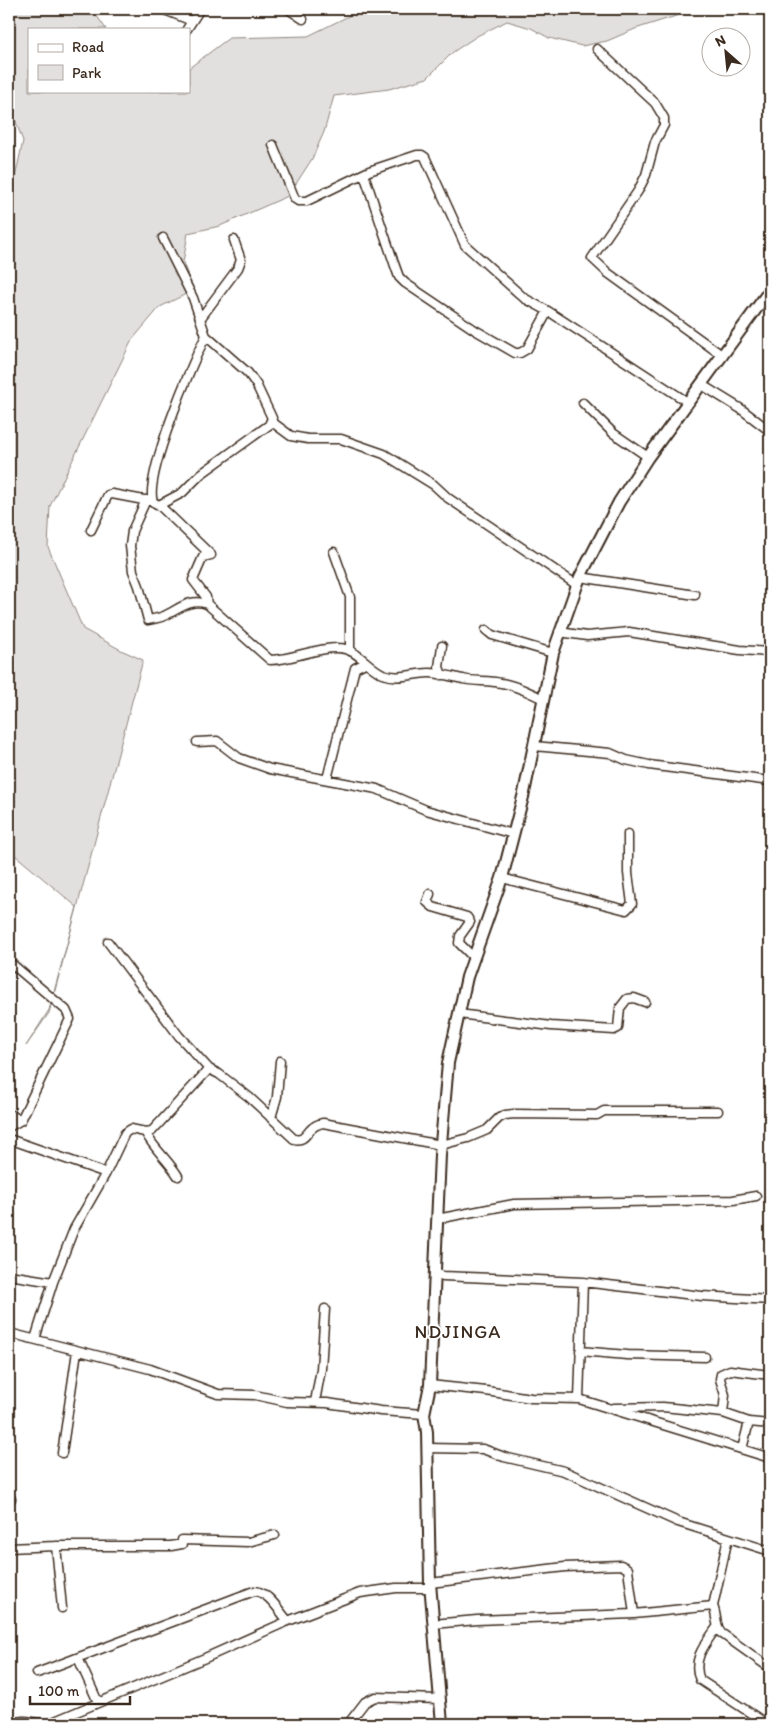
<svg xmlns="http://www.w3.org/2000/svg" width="779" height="1733" font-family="Itim,sans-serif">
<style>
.green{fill:#e2e0de;stroke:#8e857e}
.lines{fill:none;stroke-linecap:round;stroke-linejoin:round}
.street-casing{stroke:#3b2a1e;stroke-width:11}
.secondary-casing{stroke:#3b2a1e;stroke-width:14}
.street{stroke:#fff;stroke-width:8}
.secondary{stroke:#fff;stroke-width:10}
.labels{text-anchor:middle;stroke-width:4;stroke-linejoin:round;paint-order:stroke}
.quarter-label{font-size:19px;letter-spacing:1px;fill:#3b2a1e;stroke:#fff}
</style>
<rect width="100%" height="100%" fill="#fff"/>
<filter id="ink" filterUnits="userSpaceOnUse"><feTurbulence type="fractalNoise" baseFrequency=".02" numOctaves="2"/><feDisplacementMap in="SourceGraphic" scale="10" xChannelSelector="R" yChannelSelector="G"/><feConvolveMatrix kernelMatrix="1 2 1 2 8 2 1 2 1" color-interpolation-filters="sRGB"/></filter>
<g filter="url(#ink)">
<path class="green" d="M9,9H92L106,29H29V91H189V68L229,38L308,36L363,9H698L635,29L607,41L582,46L549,38L531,28L507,21L477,36L453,52L427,78L389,89L334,96L324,132L312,159L288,196L220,226L188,233L183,263L194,290L160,307L132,340L50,506L48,547L83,629L121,650L143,660L49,1013L26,1046L49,1010L77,907L9,850V205L23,141L9,103Z"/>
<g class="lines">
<g class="street-casing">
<path id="street" d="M162,9L192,21
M288,9L303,19
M187,29L200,9
M597,49L655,103L664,118V125L655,142L646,175L638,191L592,258L608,273L723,356
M273,145L295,199L298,201H307L369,171L417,155H422L425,157L465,245L524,298L548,311L689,403
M364,174L395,266L399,277L405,283L475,330L515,353H520L527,349L548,311
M200,319L238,268L241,260L234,240
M206,336C192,362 144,477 153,502L159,505L211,555
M702,385L741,409L770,431
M583,403L613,433L648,457
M272,422L291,436L308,439H341L384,454L434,485L448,498L577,585
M146,500L132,531L130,546L133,571L139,586L148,620C153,619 159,618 164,616C179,609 190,598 207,604
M159,505L182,493L201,474L269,425L272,418L256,384L248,373L206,336L193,298L163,238
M91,530L108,495L112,494L149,501
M334,552L350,597V650
M211,555L203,557L193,580L206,597L207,604L270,660C292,660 317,647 338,648C357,648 367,667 383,674C398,680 414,673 429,673C441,673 452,677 463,679C475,682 488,680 501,683C516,685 530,693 544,699
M580,577L695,595
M486,630L492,635L553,653
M559,632L587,636L629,632L740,650L770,652
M442,646L439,667L442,675
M197,742L217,741L239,758L270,769L377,789L426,810L513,834
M534,746L610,753L626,760L649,765L770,781
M327,779L355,668L365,663
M502,878L626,910L632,904L628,873V834
M430,894L427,902L433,907L467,917L470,922L460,936L459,943L474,958
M108,942L179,1036L209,1069L219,1074L249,1097L294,1139C306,1142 306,1131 315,1126C316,1125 322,1123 323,1123L441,1145L468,1138L487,1130L499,1118L505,1115L514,1114L597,1115L604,1111H718
M459,1014L551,1026L614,1030L618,1028L620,1008L627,999L634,998L645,1002
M9,1114L21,1120
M271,1118L277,1097L280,1061
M9,1127L21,1120L70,1019L66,1010L12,964
M145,1132C154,1149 168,1160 178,1176
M9,1139L106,1173
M437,1219L514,1204L733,1200L756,1196
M9,1275L53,1282
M434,1277L438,1274L443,1276L583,1282L702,1296L770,1300
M9,1333L150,1369L218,1394L255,1395L287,1402L327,1403L381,1411L424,1414
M35,1339L53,1282L74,1229L106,1173L125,1133L131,1129L145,1132L152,1131L209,1069
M580,1351L627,1355L705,1357
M430,1385L486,1391L531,1398L579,1399L770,1458
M579,1399L583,1282
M315,1402L321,1369L325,1309
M614,1408L663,1407L723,1413L749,1422L770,1424
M723,1413L725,1395L720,1379L721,1374L730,1370L770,1375
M427,1448L483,1449L504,1457L564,1471L678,1522L770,1551
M742,1449L749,1422
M62,1453L77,1351
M9,1499H11
M56,1546L62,1608
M9,1548L56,1546H171L182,1544V1540L248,1542L275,1535
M430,1583L565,1567L621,1565L628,1569L634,1614
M713,1606L728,1538
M433,1624L477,1620L634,1614L713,1606C717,1615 715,1624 721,1633L770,1668
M717,1627C706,1643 691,1659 700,1680L767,1724
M78,1658L98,1702
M37,1673L254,1591C268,1591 279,1611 288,1621
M11,1724C25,1717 36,1725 50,1723L205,1658L288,1621L360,1593L396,1588H431
M348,1724L365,1702L375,1697L439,1699"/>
</g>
<g class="secondary-casing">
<path id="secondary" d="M442,1724L430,1583L427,1432L424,1414L430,1385L440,1155L448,1063L467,977L502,878L524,793L553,653L580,577L619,502L648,457L770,290"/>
</g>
<use href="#street" class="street"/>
<use href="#secondary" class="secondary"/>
</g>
</g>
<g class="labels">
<g class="quarter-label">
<text x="458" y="1338">NDJINGA</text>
</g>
</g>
<rect width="779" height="1733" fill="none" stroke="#fff" stroke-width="30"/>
<rect x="15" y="15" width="749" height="1703" fill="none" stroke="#3b2a1e" stroke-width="2" filter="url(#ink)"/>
<rect x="28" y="28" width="162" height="65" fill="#ffffff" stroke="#b1aaa5"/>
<rect x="38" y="44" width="25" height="8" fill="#ffffff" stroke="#b1aaa5"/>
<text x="72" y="52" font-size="15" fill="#3b2a1e">Road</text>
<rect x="38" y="65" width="25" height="15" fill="#e2e0de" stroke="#b1aaa5"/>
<text x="72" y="78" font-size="15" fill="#3b2a1e">Park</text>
<g transform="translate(726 52) rotate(333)"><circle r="24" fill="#ffffff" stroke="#b1aaa5"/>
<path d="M0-4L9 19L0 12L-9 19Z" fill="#3b2a1e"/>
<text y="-8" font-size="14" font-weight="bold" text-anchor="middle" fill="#3b2a1e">N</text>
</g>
<path d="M30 1696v8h100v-8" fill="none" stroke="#3b2a1e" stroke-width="2.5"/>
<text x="38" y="1696" font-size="15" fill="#3b2a1e" stroke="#ffffff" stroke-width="4" paint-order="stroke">100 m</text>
</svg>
